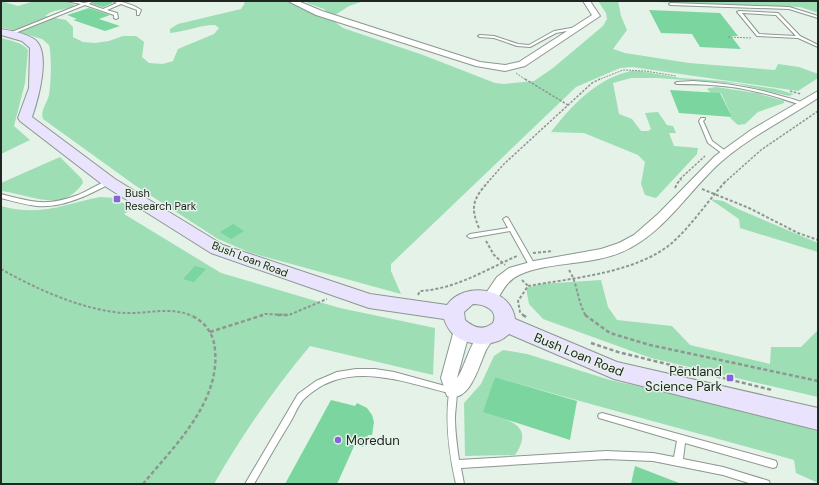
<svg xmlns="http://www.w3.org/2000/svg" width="819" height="485" font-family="'DM Sans',sans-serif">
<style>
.green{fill:#9ddeb5}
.building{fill:#7ad59f}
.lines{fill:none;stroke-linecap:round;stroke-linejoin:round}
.lane-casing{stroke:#8b978f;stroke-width:2}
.street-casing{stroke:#8b978f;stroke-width:2}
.secondary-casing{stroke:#8b978f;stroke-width:2}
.path-far3{stroke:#8d9790;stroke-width:1;stroke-dasharray:2 1;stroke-linecap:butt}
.path-far2{stroke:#8d9790;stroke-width:1.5;stroke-dasharray:2.5 1.5;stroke-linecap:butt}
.path-far1{stroke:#8d9790;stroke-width:2;stroke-dasharray:3 2;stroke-linecap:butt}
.path{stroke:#8d9790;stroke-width:2.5;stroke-dasharray:4 2.5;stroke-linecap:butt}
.lane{fill:#fff;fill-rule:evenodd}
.street{fill:#fff;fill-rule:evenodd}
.secondary{fill:#e9e3fe;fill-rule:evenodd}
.poi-dot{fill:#8662dd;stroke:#e4f2e8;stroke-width:1.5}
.labels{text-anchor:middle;stroke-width:3;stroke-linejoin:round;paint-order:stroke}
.poi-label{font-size:11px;fill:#212623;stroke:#e4f2e8;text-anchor:start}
.street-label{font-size:11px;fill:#212623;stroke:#e4f2e8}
.near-street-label{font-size:13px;fill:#212623;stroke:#e4f2e8}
.near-poi-label{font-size:13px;fill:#212623;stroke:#e4f2e8;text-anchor:end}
</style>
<rect width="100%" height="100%" fill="#e4f2e8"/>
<path class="green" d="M1,1L18,6L34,1H63L75,5C67,11 54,8 45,16L66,20L73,27V37L83,42L95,43L109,41L123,36H136L144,42L142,57L149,63L163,64L173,61L178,49L214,34L219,28L215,25C199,25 185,32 170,33V29L178,24L241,9L245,3L242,1H284L293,4L331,19L343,28L423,55L495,83L504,84L534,81L553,68L603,26L607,19L606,13L598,1H618L621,16L627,30L613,49L625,53L689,63L775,70L778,64L799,67L818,74V78L798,91L632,67L620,68L576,87L391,264V271L401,294L251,253L218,239L136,186L43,119C40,111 47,103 49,95C51,84 52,56 49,45L42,39L1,27Z
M307,1H364L349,6L335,15L328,13L324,9L307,3Z
M626,1H818V13L800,7Z
M1,38C11,41 22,42 28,50L25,83L14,126L30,140L1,154Z
M631,71H640L680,78L723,81L776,89L794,94L789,96L738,84L715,82L657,78H631L613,83L619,114L632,119L641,131H648L651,129L645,113L658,112L667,125L673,126L676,133H669L674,146L698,148L697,154L656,198L645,195L641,184L645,162L638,155L584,133L551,132C572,105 596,79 631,71Z
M716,87L756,93L784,101V103L758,112L745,124L738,125L730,118L732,117L721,93H711L707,89L709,88Z
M60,157L82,179L83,183C62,214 33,195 1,191V183Z
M100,197L117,198L115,199L133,208L124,214L221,273L340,308L435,328L433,375L310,346C274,389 242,435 214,484H1V206C40,217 64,204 100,197Z
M710,199L723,201L738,209L818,243V252L740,228L739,219Z
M601,280L608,307L617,320L672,326L690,345L770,364L771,347H801L818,330V397L651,358L543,319L529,304L526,288L541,284Z
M503,350L527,354L610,380L715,403L818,431V483L796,473L794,460C695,432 594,406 495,377L484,412C507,420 536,424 515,455L465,456L464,403L481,384L494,356Z"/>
<path class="building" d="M94,1H111L113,3L103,7L92,4Z
M89,8L110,15L99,19L120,26L105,31L73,20L77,19L67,15Z
M649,10L720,13L738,36H731L741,49L700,47L692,34L661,33Z
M670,90L720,93L732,117L679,113Z
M233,224L244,231L231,239L220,232Z
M195,266L206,269L194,282L183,279Z
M495,377L577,401L570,440L483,412Z
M331,400L355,406L357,403L367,408L372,415L374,422L372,435H368L363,447L355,444L337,484H285Z
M635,466L679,483V484H631Z"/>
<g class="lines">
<g class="lane-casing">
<path id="lane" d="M66,1H75L84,3L93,1L89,4L103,9L117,3L113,1C122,1 134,5 141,10L139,15H137V10L121,4L107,10L117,13L118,18L116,19L114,18V15L85,5L10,35L7,34L81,4Z
M671,3L789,7L818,16V18L789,9L670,5L669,4Z
M739,11L778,13L800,36L818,45V47L798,38L757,36L738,13L737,12ZM742,13L776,15L796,36L759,34Z
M577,27L579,28L578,29L556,33L530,47L517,46L494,38L480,37L478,36L480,35L494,36L518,44L529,45L554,31Z
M693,81C723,83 752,87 781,96C789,98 798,100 804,104L802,105C787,101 773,95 757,92C731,85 704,84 677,84L675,83L677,82Z
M701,118H705V119L703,121L712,141L727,152V154H723L708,143L699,121Z
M109,180L111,181L112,182L111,183C89,195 63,208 37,206C25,205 13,201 1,198V194C32,202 46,207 78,195C88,191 98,184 109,180Z
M506,217L508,218L535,265L534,267H530L510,231L470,238L467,236L470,234L508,228L503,219Z
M356,369H375L394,372L456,389C458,396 455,409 455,418C455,432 457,446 459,460L606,451L653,453L674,457L677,441L599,418L598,416L599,414L602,413L773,460L776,461L777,464L776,467L773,468L685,443L683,459L723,467L766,480L769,481L770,484H752L723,475L653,461L606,459L461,468L464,484H456C449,453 445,424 449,393C401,381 346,359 305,398C299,403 295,414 291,421C278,442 266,463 254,484H245L298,394L316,381L337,372Z"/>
</g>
<g class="street-casing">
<path id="street" d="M288,1H298L322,11L480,62L505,65L519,62L592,15L583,1H590L600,16L525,66L505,71L476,66L316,15Z
M818,91V98C786,119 751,136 722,161C690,189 668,228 630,248C596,267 551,260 519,275C503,282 500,300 493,303C489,305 487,304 484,303L482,299L497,277L509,268L534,261L601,249L619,243L634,235L658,214L715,156L751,130Z
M462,324L467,326L470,330L457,378C467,366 472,325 492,332L495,336C492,341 489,345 486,350C479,365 470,404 447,396L441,378L454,330L457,326Z"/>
</g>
<g class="secondary-casing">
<path id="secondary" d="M1,29C12,31 25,33 34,39C52,51 38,100 32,117L115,179L223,245L370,294L447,305C464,281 511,287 515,319L617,362L818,408V430L614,379L509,334C495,348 466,347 452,333C448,329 446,324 444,319L369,308L211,253L103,185L20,121L18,118L29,88L30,48L22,41L1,35ZM473,304C484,304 499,310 493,323C483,331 474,328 465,320L464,312Z"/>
</g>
<path class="path-far3" d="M728,37L751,38
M516,73L526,80
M598,80L623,70L645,71L676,76"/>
<path class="path-far2" d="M525,79L568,105
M790,91L801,94
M680,179L705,156
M487,183L504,164L592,83L600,79
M678,183L680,179L683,181
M724,183L761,150L818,111"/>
<path class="path-far1" d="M675,188L678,182
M702,189L749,208L798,233L818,240
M479,228C470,207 473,199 488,182
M486,241L494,255L505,265
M533,253L553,251
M1,269C36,289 85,311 125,313C148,314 171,306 192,316
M569,270C578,284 577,301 586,316
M522,280L528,286
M418,295L420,291C456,289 485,270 517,256
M260,316L265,314L289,315L327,299
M524,316L520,312L518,301L528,286C572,278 638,273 673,242C692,225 707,202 725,182"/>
<path class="path" d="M277,315H290
M523,315L526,317
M585,315L610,333L650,345L818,381
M210,332L263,315
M591,343L618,352L772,390
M143,484C174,446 220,403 215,350C214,334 205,321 190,315"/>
<use href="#lane" class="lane"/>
<use href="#street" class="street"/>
<use href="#secondary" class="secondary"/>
</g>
<g class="poi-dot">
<rect x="113" y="195" width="8" height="8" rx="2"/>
<rect x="726" y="374" width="8" height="8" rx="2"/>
<circle cx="338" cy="440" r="4"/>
</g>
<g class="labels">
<g class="poi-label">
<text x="125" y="197">Bush<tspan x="125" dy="13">Research Park</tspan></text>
</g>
<g class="street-label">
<text transform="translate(250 259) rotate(21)" y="4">Bush Loan Road</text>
</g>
<g class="near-street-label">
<text transform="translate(579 354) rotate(22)" y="5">Bush Loan Road</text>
</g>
<g class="near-poi-label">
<text x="722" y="376">Pentland<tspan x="722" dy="15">Science Park</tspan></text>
<text x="346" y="445" text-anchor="start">Moredun</text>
</g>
</g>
<rect width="819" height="485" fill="none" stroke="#212623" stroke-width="4"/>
</svg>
